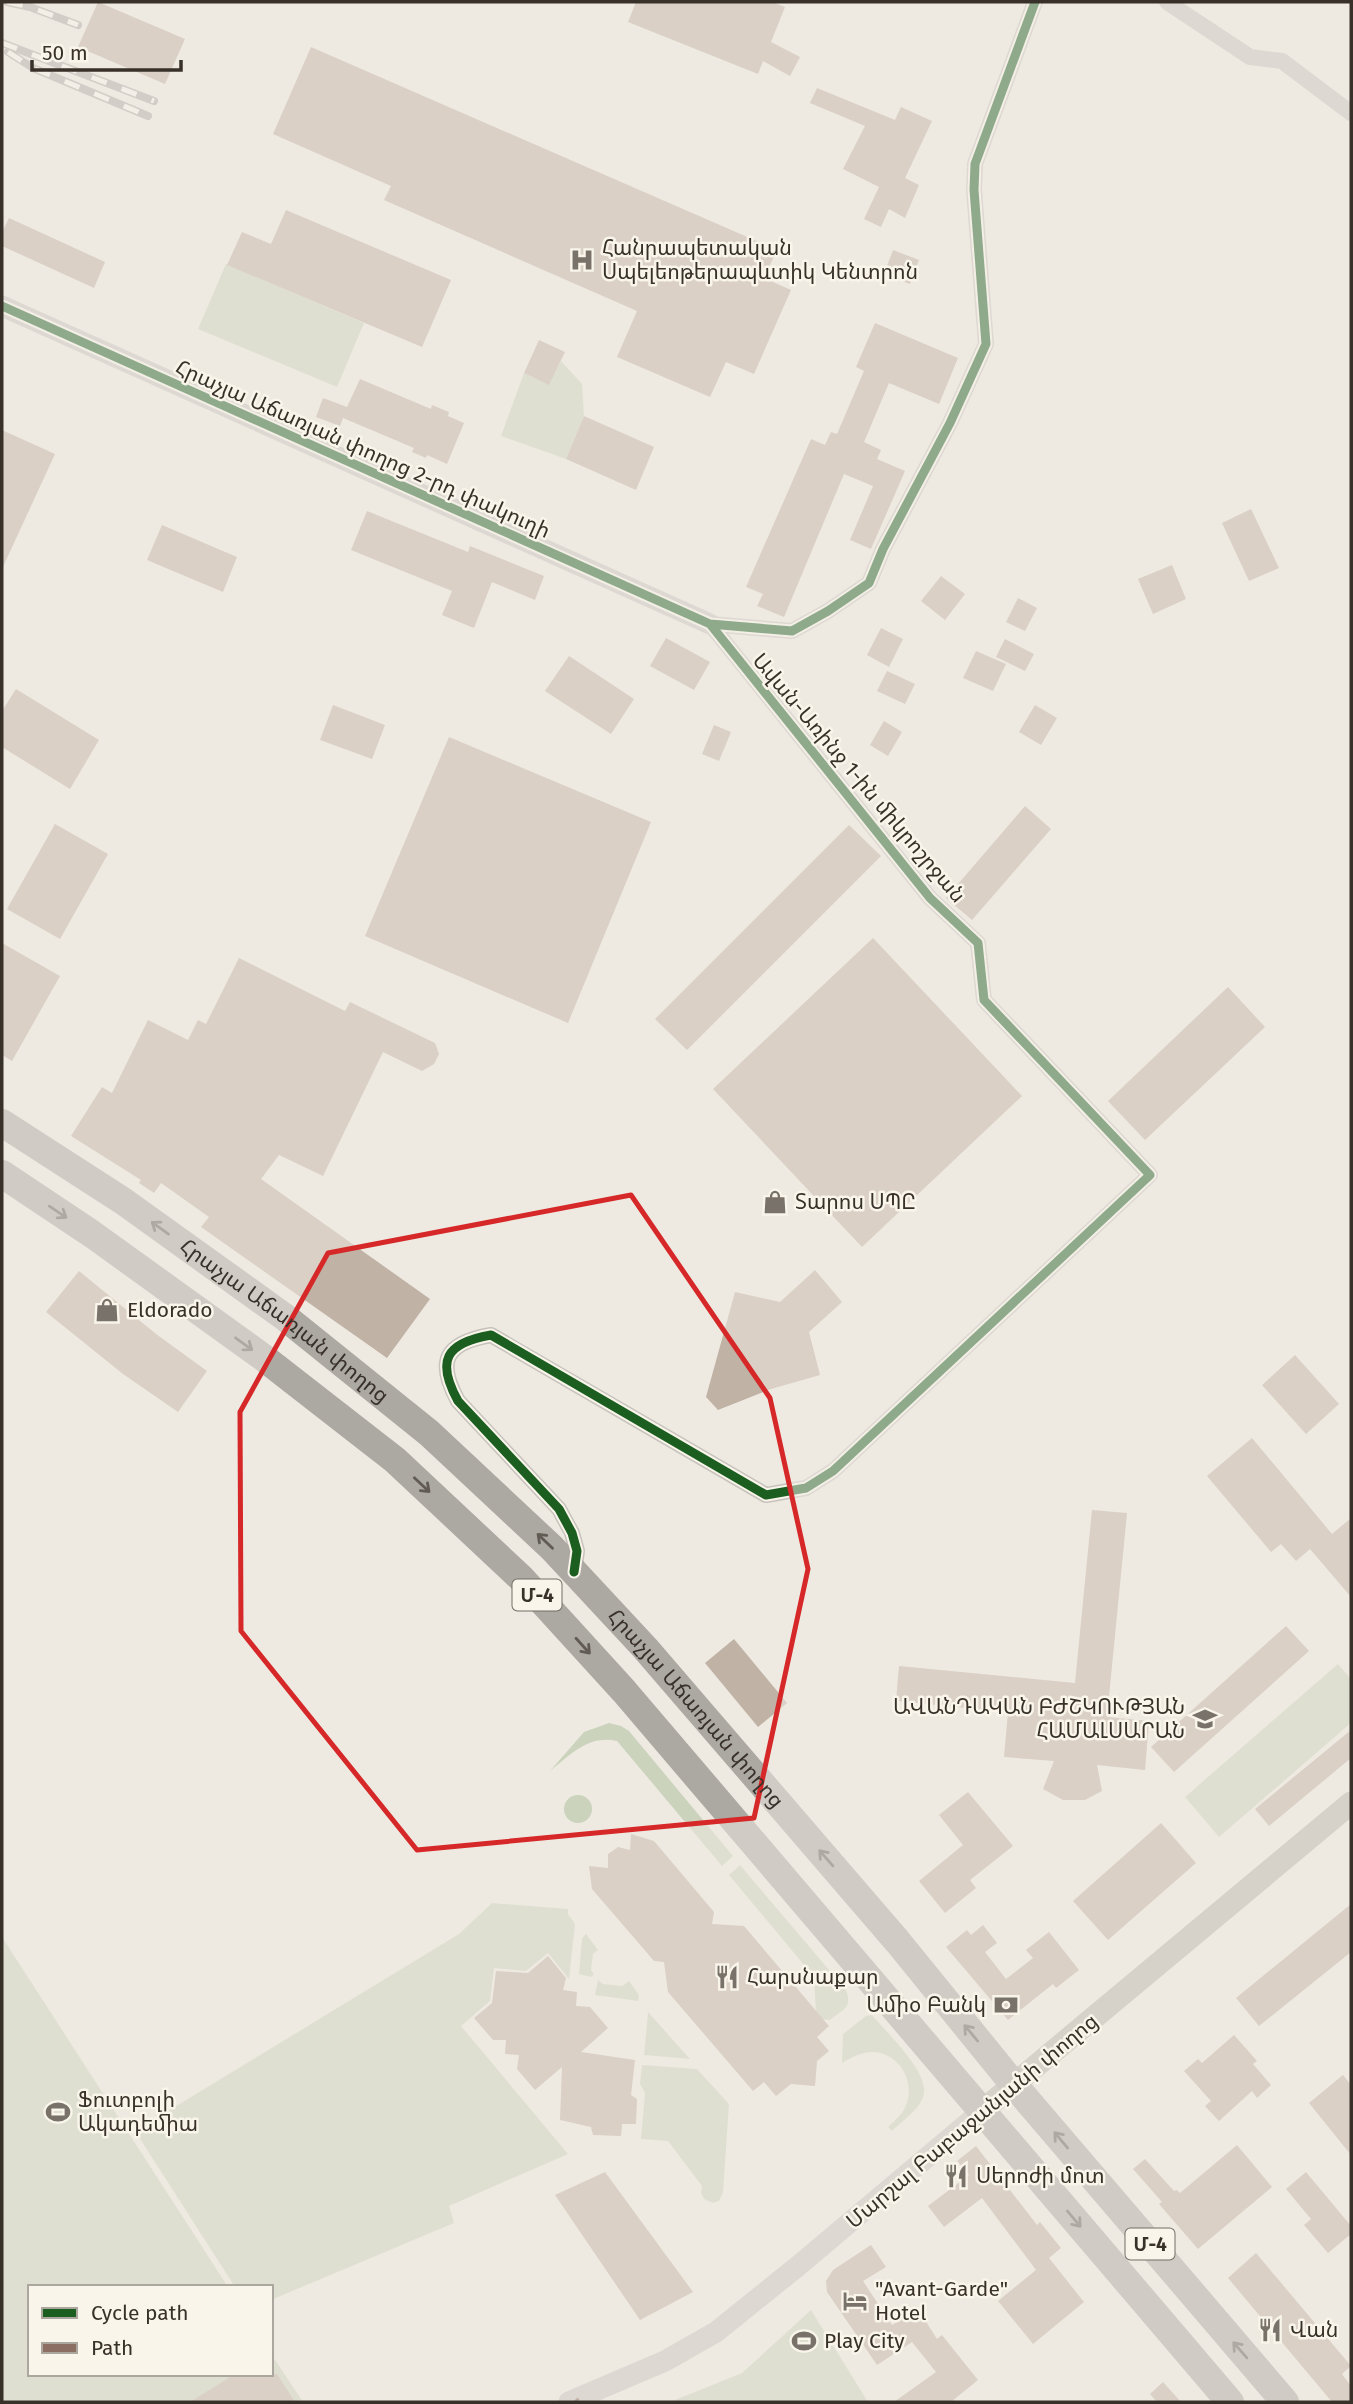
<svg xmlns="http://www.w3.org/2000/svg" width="1353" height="2404" font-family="'Fira Sans','Noto Sans Armenian',sans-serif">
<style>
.green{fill:#cbd3bd}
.building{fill:#c0b2a5}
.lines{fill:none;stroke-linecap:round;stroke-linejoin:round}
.minor{stroke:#c7c3bc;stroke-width:16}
.tertiary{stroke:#c7c3bc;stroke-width:21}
.secondary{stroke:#b8b3ac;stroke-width:23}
.trunk{stroke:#aca8a2;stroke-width:28}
.rail-casing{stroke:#afaba6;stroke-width:8}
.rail{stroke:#f9f5eb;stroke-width:5;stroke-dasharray:16;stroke-linecap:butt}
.quiet{stroke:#8d6e63;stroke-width:7;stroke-dasharray:14 7;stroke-linecap:butt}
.cycleway-casing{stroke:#f9f5eb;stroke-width:13}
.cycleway{stroke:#1b5e20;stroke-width:9}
.oneway{stroke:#615b54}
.marked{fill:none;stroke:#d62828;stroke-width:5;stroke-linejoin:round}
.labels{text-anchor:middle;stroke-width:5;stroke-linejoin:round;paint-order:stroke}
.shield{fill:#f9f5eb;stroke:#726c64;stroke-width:2}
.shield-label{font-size:19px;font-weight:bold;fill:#38312a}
.poi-label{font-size:21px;fill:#38312a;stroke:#f9f5eb;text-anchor:start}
.street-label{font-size:21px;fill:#38312a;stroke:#f9f5eb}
</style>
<rect width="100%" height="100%" fill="#eeeae2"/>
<path class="green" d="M226,264L364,323L337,387L198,329Z
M561,361L582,384L584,416L566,459L501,436L524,373L549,384Z
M1338,1664L1351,1679V1723L1219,1837L1185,1797Z
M609,1723L621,1726L629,1731L733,1856L722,1866L617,1741C588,1735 572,1754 550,1771L584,1732Z
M564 1809a14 14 0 1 1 28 0a14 14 0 1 1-28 0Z
M740,1865L846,1990C853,2008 843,2009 830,2020L821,2019L816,2014L814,1977L729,1875Z
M492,1903L568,1909V1914L575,1924L569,1979L548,1953L526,1971L494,1968L490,2001L461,2026L568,2154L449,2206L454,2223L271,2300V2287H235L135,2131L459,1934Z
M586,1934L598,1950L593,1954L591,1970L594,1974L591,1977L579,1974L582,1938Z
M2,1937L228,2287H30V2374H271V2354L303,2402H2Z
M598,1980L603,1984L622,1986L629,1981L639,1995L638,2001L595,1995Z
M648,2012L690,2059L644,2055Z
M872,2015C886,2032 927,2070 924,2093C922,2108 902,2121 892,2131L888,2127C895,2120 903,2114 906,2105C916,2082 899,2053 873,2052C861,2052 852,2057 842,2063L843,2034L866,2016Z
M642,2065L697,2069L729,2104L723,2192L719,2201L713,2203L704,2199L701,2193L702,2186L668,2141L641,2139L645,2093L640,2084Z
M811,2310L868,2402H670L742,2373Z"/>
<path class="building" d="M98,2L185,39L165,84L78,47Z
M636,2H772L785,7L771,42L800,57L790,76L763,61L758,74L628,22Z
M311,47L777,250L764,278L791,290L754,374L726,362L710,397L617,357L637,311L384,200L391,186L273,134Z
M817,88L895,120L901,107L932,121L905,178L919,185L905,218L889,209L881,227L864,219L879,187L843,169L865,126L810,103Z
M286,210L451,280L422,347L227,265L242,232L271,244Z
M9,218L105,262L94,288L2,246V232Z
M893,250L919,260L910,284L884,274Z
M875,323L958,358L939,404L889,383L864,442L881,450L877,459L905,471L871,549L850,540L873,486L844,474L784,617L757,606L763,594L746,587L811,439L825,445L831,432L837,434L864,371L856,367Z
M539,340L565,352L549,385L524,373Z
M360,379L431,409L432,405L449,412L448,416L464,423L447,464L427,455L426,458L412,452L414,448L343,418L340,426L316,417L323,398L347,407Z
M584,416L654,447L636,490L566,459Z
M2,430L55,454L2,569Z
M1251,509L1279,568L1249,581L1222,523Z
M367,511L468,552L470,546L544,576L535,600L492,582L474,628L442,615L452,591L351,550Z
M162,525L237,557L223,592L147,560Z
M1172,565L1186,599L1153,614L1138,579Z
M941,576L965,594L945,620L921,601Z
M1018,598L1037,608L1025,631L1006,622Z
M881,628L903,639L889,667L867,655Z
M666,638L710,662L694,690L650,666Z
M1005,639L1034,654L1025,671L996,657Z
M976,651L1006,664L993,691L963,678Z
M569,656L634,699L611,734L545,691Z
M887,671L915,684L905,704L877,691Z
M16,689L99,740L70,789L2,747V711Z
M333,705L385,725L372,759L320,740Z
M1035,705L1057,718L1041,745L1019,732Z
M884,721L902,732L888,756L870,745Z
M714,725L731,732L719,761L702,754Z
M449,737L651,822L568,1023L365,936Z
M1025,806L1051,829L972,920L946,898Z
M55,824L108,854L60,939L7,909Z
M849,825L881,856L687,1050L655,1019Z
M873,938L1022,1096L862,1247L713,1089Z
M2,943L60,976L12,1061L2,1055Z
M239,958L345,1011L350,1002L435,1043L439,1054L434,1064L422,1071L383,1052L323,1176L279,1155L261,1179L430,1299L387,1358L201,1227L209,1217L161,1183L154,1193L139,1183L141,1180L71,1136L102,1087L112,1093L148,1020L188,1040L198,1020L206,1024Z
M1228,987L1265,1027L1145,1140L1108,1101Z
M815,1270L842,1302L809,1332L820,1375L771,1389L718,1410L706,1397L735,1292L780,1302Z
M79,1271L156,1334L207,1371L178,1412L123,1374L46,1312Z
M1295,1355L1339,1404L1306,1434L1262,1385Z
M1252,1438L1332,1534L1351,1518V1597L1310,1549L1296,1561L1281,1544L1271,1552L1207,1476Z
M1092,1510L1127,1513L1107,1717L1149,1721L1145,1770L1097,1765L1102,1791L1085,1800H1063L1043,1789L1054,1761L1004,1757L1008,1712L896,1701L899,1666L1075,1683Z
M1286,1626L1309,1651L1174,1772L1151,1747Z
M734,1639L787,1703L758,1727L705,1663Z
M1351,1730V1758L1269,1826L1255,1809Z
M968,1792L1013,1846L970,1880L976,1888L945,1913L919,1881L963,1845L939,1815Z
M1161,1823L1196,1863L1108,1940L1073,1901Z
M631,1834L654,1841L714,1912L712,1924L744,1926L829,2026L817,2037L829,2051L817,2061L815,2086L791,2084L776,2096L764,2082L753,2091L668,1992L664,1962L654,1961L592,1889L589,1866L608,1868V1854L618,1847L630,1850Z
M1351,1904V1952L1259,2026L1236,1998Z
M983,1925L997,1943L985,1952L1006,1979L1033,1958L1026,1950L1049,1932L1079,1970L1056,1988L1053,1984L1008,2020L946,1947L967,1930L971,1935Z
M548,1956L566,1978L563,1990L577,1992L576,2006L590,2007L608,2028L581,2052L635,2060L631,2095L637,2099L636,2124H622L621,2136L593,2135L591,2127L560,2120L562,2067L535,2090L517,2069L519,2055L505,2054L506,2040H493L474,2018L492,2003L496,1971L528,1973Z
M1234,2035L1257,2061L1253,2064L1271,2085L1257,2098L1252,2091L1219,2121L1205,2106L1211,2101L1184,2071L1198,2059L1202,2063Z
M1343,2075L1351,2085V2155L1309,2103Z
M1237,2145L1272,2187L1198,2249L1159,2204L1162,2202L1133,2169L1145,2159L1174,2191L1177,2190L1180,2193Z
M976,2146L1037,2225L1040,2222L1061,2248L1049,2258L1084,2302L1033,2344L998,2301L1036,2270L982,2198L944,2227L928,2206L969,2175L957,2161Z
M605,2172L693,2292L640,2320L555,2195Z
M1306,2172L1351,2226V2234L1328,2253L1304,2225L1311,2219L1286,2189Z
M871,2245L886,2267L863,2281L892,2325L918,2309L937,2339L942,2335L978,2380L951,2402H894L936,2372L912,2342L877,2365L827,2292L826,2281L833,2270Z
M1256,2253L1351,2366L1342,2374L1351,2386V2402H1332L1228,2278Z
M235,2374H277L295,2402H190Z
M1163,2382L1181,2402H1157L1150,2394Z"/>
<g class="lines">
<path class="minor" d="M1167,2L1250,57L1282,61L1351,113
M574,1572L577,1551L572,1533L559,1509L458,1401C436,1361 445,1343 491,1335L766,1495L806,1488L833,1471L1150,1175L984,1000L978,943L930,898L710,624L792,631L828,611L869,583L883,549L950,423L986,344L974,190L975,164L1035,2"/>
<path class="tertiary" d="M2,306L710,624
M569,2402L665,2361L716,2332L798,2266L982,2111"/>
<path class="secondary" d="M982,2111L1351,1803"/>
<g class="trunk">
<path id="s1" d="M2,1123L123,1201L286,1318L429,1433L552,1548L645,1648L898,1942L1015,2086L1285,2402"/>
<path d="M2,1174L92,1234L264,1358L395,1460L521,1578L624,1691L1230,2402"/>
</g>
<g class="rail-casing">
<path id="rail" d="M7,2L30,7L78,25
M2,43L154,101
M8,52L33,68L148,116"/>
</g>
<use href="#rail" class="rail"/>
<path class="quiet" d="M575,2400L577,2402"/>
<g class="cycleway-casing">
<path id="cycleway" d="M2,306L710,624
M574,1572L577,1551L572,1533L559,1509L458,1401C436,1361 445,1343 491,1335L766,1495L806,1488L833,1471L1150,1175L984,1000L978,943L930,898L710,624L792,631L828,611L869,583L883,549L950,423L986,344L974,190L975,164L1035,2"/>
</g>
<use href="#cycleway" class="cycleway"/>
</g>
<defs><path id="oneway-shaft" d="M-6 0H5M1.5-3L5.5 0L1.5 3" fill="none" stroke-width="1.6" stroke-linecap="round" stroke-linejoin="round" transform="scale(1.75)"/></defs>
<g class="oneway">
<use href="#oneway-shaft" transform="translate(58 1212) rotate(34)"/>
<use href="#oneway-shaft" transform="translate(160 1228) rotate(-144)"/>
<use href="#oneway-shaft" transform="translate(244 1344) rotate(36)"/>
<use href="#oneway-shaft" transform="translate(422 1485) rotate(43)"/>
<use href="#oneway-shaft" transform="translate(545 1541) rotate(-136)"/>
<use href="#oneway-shaft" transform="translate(583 1646) rotate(48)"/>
<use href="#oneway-shaft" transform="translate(826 1858) rotate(-131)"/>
<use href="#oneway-shaft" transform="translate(971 2033) rotate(-130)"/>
<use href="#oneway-shaft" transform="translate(1061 2140) rotate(-130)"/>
<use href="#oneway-shaft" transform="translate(1074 2219) rotate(50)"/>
<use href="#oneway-shaft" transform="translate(1240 2350) rotate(-131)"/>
</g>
<path d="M0 0H1353V2404H0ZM631,1195L770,1398L808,1569L754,1818L417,1850L241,1631L240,1412L328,1253Z" fill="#eeeae2" fill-opacity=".55" fill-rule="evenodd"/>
<path class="marked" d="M631,1195L770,1398L808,1569L754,1818L417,1850L241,1631L240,1412L328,1253Z"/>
<defs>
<g id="hospital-bare" transform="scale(1.89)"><path d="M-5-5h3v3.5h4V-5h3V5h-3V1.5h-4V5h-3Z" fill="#78726a" stroke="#f9f5eb" stroke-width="2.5" paint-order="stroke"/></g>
<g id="shop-bare" transform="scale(1.89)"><path d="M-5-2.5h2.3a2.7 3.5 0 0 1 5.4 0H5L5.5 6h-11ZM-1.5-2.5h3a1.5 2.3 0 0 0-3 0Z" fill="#78726a" stroke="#f9f5eb" stroke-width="2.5" paint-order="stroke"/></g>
<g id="university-bare" transform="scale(1.89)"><path d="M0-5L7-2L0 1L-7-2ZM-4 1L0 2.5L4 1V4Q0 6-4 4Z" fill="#78726a" stroke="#f9f5eb" stroke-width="2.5" paint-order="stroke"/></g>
<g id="restaurant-bare" transform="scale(1.89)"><path d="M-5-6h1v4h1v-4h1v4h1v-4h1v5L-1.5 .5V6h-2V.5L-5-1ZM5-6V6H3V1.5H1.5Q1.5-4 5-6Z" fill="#78726a" stroke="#f9f5eb" stroke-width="2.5" paint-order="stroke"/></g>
<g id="bank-bare" transform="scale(1.89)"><path d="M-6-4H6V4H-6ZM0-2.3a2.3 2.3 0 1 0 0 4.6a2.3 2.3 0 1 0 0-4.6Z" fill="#78726a" stroke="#f9f5eb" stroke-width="2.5" paint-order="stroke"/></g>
<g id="stadium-bare" transform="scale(1.89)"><path d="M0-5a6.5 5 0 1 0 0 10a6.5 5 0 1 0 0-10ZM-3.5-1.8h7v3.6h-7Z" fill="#78726a" stroke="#f9f5eb" stroke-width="2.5" paint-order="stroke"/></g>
<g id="hotel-bare" transform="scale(1.89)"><path d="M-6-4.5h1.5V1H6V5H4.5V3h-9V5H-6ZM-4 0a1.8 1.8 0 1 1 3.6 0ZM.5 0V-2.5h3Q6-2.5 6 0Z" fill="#78726a" stroke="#f9f5eb" stroke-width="2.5" paint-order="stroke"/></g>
</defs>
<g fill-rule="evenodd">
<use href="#hospital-bare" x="582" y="260"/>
<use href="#shop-bare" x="775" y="1202"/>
<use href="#shop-bare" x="107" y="1310"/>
<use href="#university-bare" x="1205" y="1719"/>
<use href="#restaurant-bare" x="727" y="1977"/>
<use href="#bank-bare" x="1006" y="2005"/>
<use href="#stadium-bare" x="58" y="2112"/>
<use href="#restaurant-bare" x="956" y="2176"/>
<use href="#hotel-bare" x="855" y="2301"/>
<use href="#restaurant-bare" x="1270" y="2330"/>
<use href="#stadium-bare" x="804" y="2341"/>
</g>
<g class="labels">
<g class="shield">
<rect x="512.5" y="1579.5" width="49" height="31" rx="5"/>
<rect x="1125.5" y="2228.5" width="49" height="31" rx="5"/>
</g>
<g class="shield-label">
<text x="537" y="1602">Մ-4</text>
<text x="1150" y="2251">Մ-4</text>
</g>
<g class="poi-label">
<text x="602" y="255">Հանրապետական<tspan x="602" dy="24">Սպելեոթերապևտիկ Կենտրոն</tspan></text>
<text x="795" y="1209">Տարոս ՍՊԸ</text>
<text x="127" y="1317">Eldorado</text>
<text x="1185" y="1714" text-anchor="end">ԱՎԱՆԴԱԿԱՆ ԲԺՇԿՈՒԹՅԱՆ<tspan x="1185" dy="24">ՀԱՄԱԼՍԱՐԱՆ</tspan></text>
<text x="747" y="1984">Հարսնաքար</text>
<text x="986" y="2012" text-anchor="end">Ամիօ Բանկ</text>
<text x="78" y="2107">Ֆուտբոլի<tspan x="78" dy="24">Ակադեմիա</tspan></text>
<text x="976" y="2183">Սերոժի մոտ</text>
<text x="875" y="2296">"Avant-Garde"<tspan x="875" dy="24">Hotel</tspan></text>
<text x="1290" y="2337">Վան</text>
<text x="824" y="2348">Play City</text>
</g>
<g class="street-label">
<text transform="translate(363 449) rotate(24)" y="7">Հրաչյա Աճառյան փողոց 2-րդ փակուղի</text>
<text transform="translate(859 778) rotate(50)" y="7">Ավան-Առինջ 1-ին միկրոշրջան</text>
<text dy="7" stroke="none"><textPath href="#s1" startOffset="345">Հրաչյա Աճառյան փողոց</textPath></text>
<text dy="7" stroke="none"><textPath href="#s1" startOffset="912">Հրաչյա Աճառյան փողոց</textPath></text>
<text transform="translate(972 2121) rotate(-40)" y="7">Մարշալ Բաբաջանյանի փողոց</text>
</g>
</g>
<rect width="1353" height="2404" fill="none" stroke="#38312a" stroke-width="7"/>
<rect x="28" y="2285" width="245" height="91" fill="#f9f5eb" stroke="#aca79e" stroke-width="2"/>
<rect x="42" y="2308" width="35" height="10" fill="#1b5e20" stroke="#aca79e" stroke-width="2"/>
<text x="91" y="2320" font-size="21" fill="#38312a">Cycle path</text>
<rect x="42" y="2343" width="35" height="10" fill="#8d6e63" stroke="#aca79e" stroke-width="2"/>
<text x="91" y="2355" font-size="21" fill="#38312a">Path</text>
<path d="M32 60v10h149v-10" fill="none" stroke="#38312a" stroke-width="3.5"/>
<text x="42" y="60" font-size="21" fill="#38312a" stroke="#f9f5eb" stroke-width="5" paint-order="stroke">50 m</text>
</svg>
